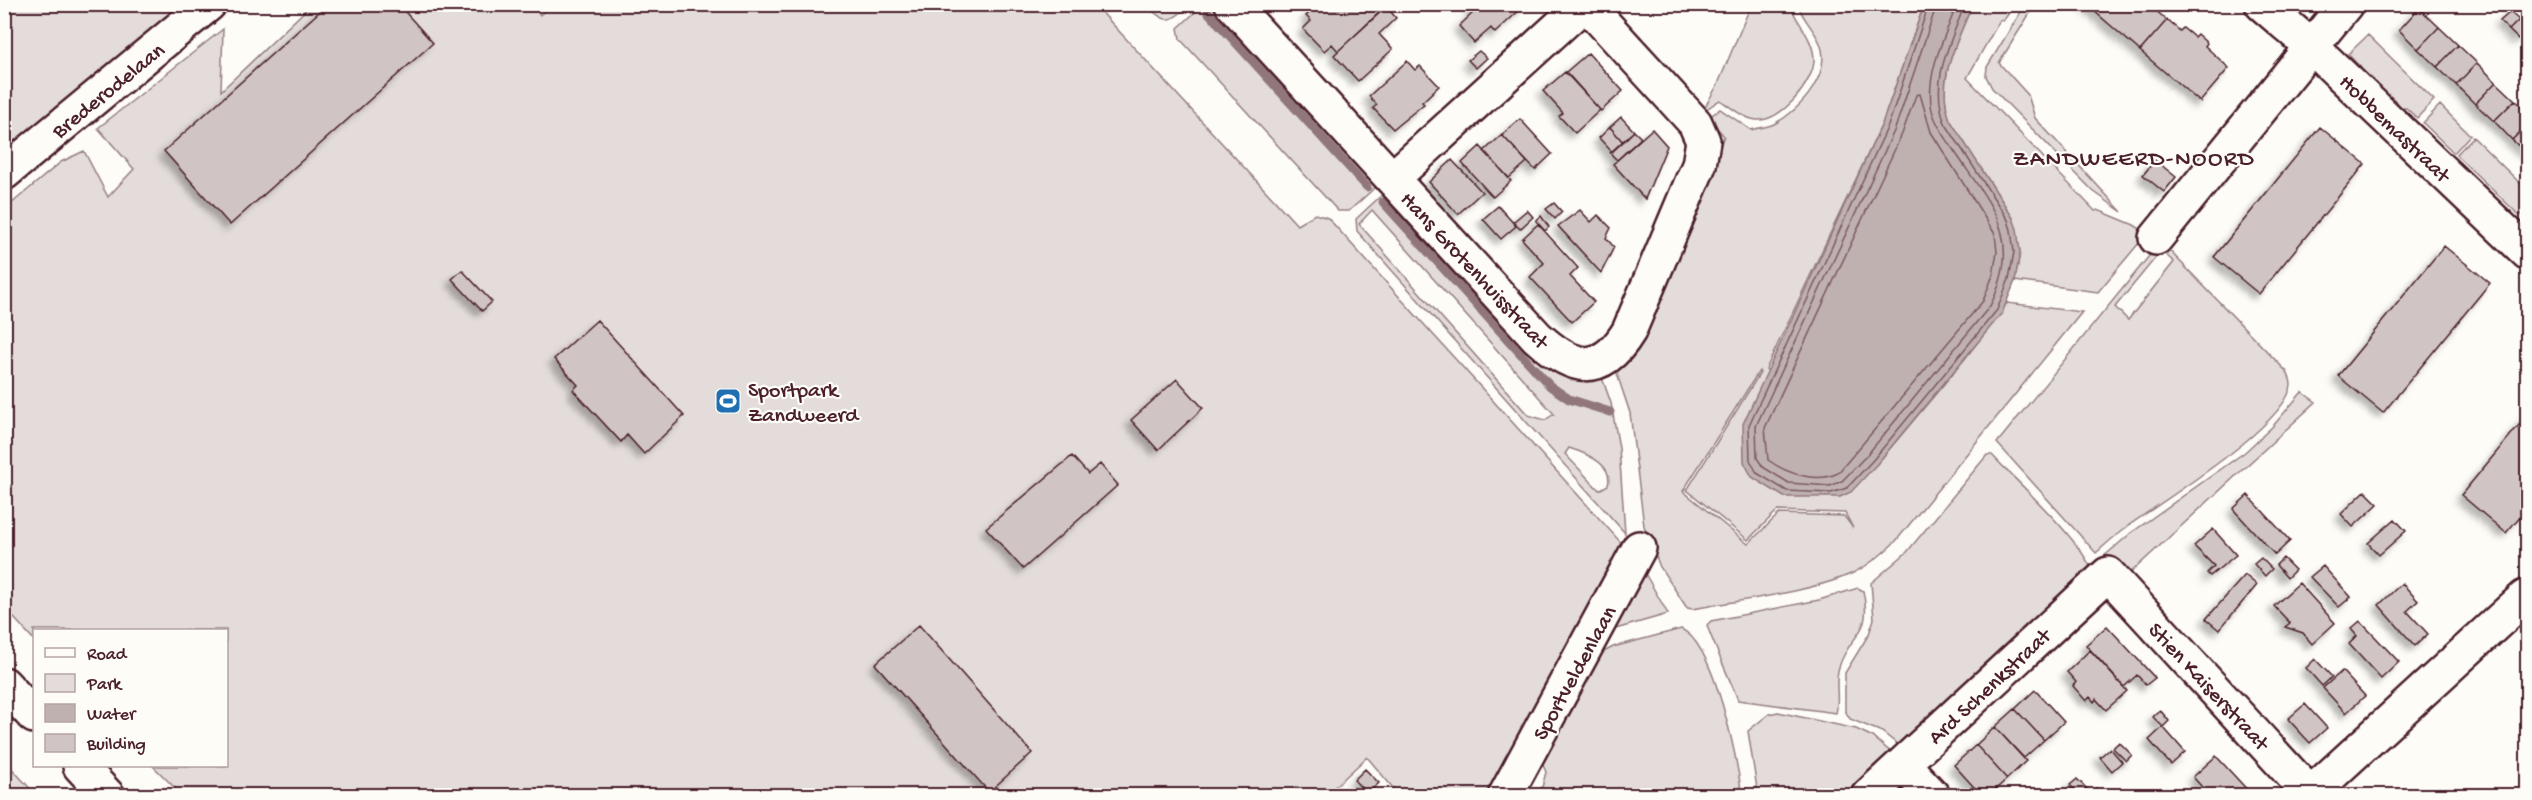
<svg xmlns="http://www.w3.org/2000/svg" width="2532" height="800" font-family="'Gochi Hand',sans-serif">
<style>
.green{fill:#e3dcda;stroke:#967e82;stroke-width:1.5;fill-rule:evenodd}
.water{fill:#c0b1b1;stroke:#91777b;stroke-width:1.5}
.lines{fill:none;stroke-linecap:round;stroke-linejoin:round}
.shore{stroke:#795961;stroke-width:1.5}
.stream{stroke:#91777b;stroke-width:9}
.building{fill:#d0c5c4;stroke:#4a1f2b;stroke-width:1.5;filter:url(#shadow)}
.minor-casing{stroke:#4a1f2b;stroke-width:38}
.minor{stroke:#fdfcf7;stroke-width:33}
.labels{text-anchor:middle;stroke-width:4.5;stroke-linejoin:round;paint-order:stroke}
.street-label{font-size:22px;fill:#4a1f2b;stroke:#fdfcf7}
.poi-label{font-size:22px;fill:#4a1f2b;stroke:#fdfcf7;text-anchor:start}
.neighbourhood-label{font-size:24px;letter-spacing:1.5px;fill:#4a1f2b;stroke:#fdfcf7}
</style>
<defs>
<filter id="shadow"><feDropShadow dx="-5.5" dy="5.5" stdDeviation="3" flood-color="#0004"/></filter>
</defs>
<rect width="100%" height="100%" fill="#fdfcf7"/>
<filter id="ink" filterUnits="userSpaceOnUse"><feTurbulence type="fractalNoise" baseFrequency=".0167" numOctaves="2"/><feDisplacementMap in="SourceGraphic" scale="12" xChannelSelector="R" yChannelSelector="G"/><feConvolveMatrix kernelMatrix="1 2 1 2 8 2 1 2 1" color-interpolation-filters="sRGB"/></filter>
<g filter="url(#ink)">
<path class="green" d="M5,4L190,5L5,159Z
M312,4H532L540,15L552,4L1095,5L1297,225L1315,214L1328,218L1625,547L1526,740L1484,796L1399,795L1367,757L1325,796L182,795L153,766H226V630H34V640L5,608V209L61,162L84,151L108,197L134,169L98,128L223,29L221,91Z
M1146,5H1190C1168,24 1167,24 1146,5Z
M1203,5H1214L1379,184L1349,211H1338L1180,39L1178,28Z
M1751,5H1790C1797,23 1814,39 1814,60C1814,82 1781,122 1757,120C1744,119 1731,107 1720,100L1702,112L1718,84Z
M1798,5H1924L1882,124L1766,369L1877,464L1964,360L2007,303L2082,312L1896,541C1883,553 1871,564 1855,572C1814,592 1739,600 1693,609L1687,608L1660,567L1644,526L1630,413L1615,368L1643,331L1724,136L1708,118L1720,109L1751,130C1758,128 1768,127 1774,124C1801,110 1834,72 1819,41C1813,28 1802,18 1798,5ZM1759,371L1760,373L1687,490L1748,540L1777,511L1845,513L1853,528L1844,516L1779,514L1748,544L1683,491Z
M1972,5H2015L2003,21L2000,20L1967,78L2095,211L2098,210L2134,225L2145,232V236L2098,292L2015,281L2020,252L2013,218L1950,120C1935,80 1957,43 1972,5Z
M2025,5H2035L1999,63L2028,95L2035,118L2122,212L2093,191L1992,88L1986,76L1987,67Z
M2368,35L2434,100L2417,118L2406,108H2392L2356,74L2361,68L2348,54Z
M2440,105L2470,135L2454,153L2423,123Z
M2473,137L2527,190V209L2520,216L2456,155Z
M1386,191L1601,375L1611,403L1619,448L1625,533L1357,231L1356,219ZM1372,210L1554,414L1545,420L1528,415L1359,224ZM1569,448C1585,453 1614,464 1608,485L1599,490L1565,454Z
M2163,244L2287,372C2289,376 2291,381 2291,385C2287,425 2162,501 2128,526C2117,534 2106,544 2096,553L1997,443L2158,245ZM2161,251L2174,262L2128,320L2115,307Z
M2302,392L2316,402L2127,576L2109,556L2104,560L2102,558L2131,533L2245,452L2273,426Z
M1987,455H1992C2017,482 2081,540 2092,571L1901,747L1882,732L1850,719L1845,711V673L1869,634L1874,619L1871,583L1907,552Z
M1643,570L1668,614L1612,630Z
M1858,588L1863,591C1873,637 1850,632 1839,667C1834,682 1840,698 1836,713L1738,700C1734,689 1707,629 1707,625L1711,621L1819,600Z
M1681,629C1715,643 1737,761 1742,795H1540L1546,772L1539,756L1600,654L1613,647Z
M1778,712L1856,729L1873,737L1893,754L1849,795H1758L1748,731L1769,714Z
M4,761H5L36,795H5Z"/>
<path class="water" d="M1924,5H1972C1957,43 1935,80 1950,120L2013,218L2017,229L2020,252L2015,281L2002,313L1877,464L1851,492L1840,497H1784L1752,477L1744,462L1743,424L1882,124Z"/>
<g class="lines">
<path class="shore" d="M1929,4L1888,126L1749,425L1750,460L1757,473L1787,491L1831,493L1847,488L1873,460L1997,310L2009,279L2014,252L2011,230L2008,220L1945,123C1929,81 1950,44 1965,4
M1937,4L1895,129L1756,426L1757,458L1763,467L1789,483L1830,486L1842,481L1867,455L1990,306C2026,235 1988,203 1951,146C1943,133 1933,120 1931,105C1927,69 1945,37 1957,4
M1920,94L1931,132L1995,234L1997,252L1993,275L1983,301L1838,473C1816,484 1786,473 1768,460L1765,428L1902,134L1916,95Z"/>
<path class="stream" d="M1208,12L1367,187
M1383,202L1550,386L1569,399L1610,412"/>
</g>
<path class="building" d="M328,4H398L433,43L230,225L164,151Z
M1318,4H1356L1360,9L1366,4H1380L1384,9L1338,51L1332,44L1324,51L1303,29L1311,21L1306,16Z
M1469,4H1522L1524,6L1495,33L1491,28L1474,43L1459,26L1475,11Z
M2086,4H2156L2154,9L2167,20L2140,51Z
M1386,6L1396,18L1379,34L1393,49L1358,81L1334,55Z
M2419,8L2439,27L2418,49L2399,30Z
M2510,12L2519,20L2509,30L2500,21Z
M2167,20L2180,31L2183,28L2194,37L2197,34L2207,43L2205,46L2229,68L2200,102L2140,51Z
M2519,20L2528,29L2518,39L2509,30Z
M2439,27L2458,45L2437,67L2418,49Z
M2458,45L2477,63L2456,85L2437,67Z
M1479,51L1487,58L1476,68L1468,60Z
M1588,53L1623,91L1601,111L1566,72Z
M1407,61L1415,70L1420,66L1439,86L1422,102L1424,104L1393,129L1373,108L1377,105L1369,96Z
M2477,63L2496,82L2475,104L2456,85Z
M1565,72L1600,110L1575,133L1559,116L1563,113L1543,91Z
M2496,82L2515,100L2494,121L2475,104Z
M2515,100L2528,112V124L2512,140L2494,121Z
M1621,117L1634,131L1623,142L1610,127Z
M1520,119L1552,154L1535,170L1502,135Z
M2528,124V154L2512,140Z
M1610,127L1623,142L1612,152L1599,138Z
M2320,127L2365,164L2259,294L2214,257Z
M1652,129L1667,146L1645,199L1613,164Z
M1634,131L1641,138L1617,160L1610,153Z
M1502,135L1527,162L1509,178L1484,151Z
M1480,146L1511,181L1493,197L1462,163Z
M1452,160L1482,192L1458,214L1429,182Z
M2155,160L2176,177L2164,192L2143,175Z
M1554,203L1562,212L1555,219L1546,209Z
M1498,206L1516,226L1501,239L1483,219Z
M1527,210L1533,217L1520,229L1513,222Z
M1580,210L1591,222L1598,215L1611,228L1606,238L1614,247L1601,273L1558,226Z
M1541,216L1549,227L1545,231L1536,221Z
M1538,224L1578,268L1570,276L1594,302L1572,322L1530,277L1544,263L1522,239Z
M2444,246L2490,283L2383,413L2338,376Z
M462,270L492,302L482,311L452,279Z
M597,320L684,416L644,454L627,435L621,442L573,390L578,385L554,359Z
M1177,379L1203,408L1158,450L1131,420Z
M2528,414V507L2506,533L2461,495Z
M1072,456L1088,474L1100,464L1118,485L1023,569L986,528Z
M2365,491L2378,504L2353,527L2341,514Z
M2248,495L2290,541L2275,555L2233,509Z
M2395,519L2406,531L2379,555L2368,543Z
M2213,529L2236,555L2210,576L2207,573L2214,566L2194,546Z
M2261,558L2272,569L2265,576L2254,564Z
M2283,558L2295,570L2287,578L2276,565Z
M2323,566L2351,597L2339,607L2310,577Z
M2245,575L2257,585L2219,630L2206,619Z
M2299,583L2335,623L2312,644L2303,633L2285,627L2290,623L2274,606Z
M2402,583L2418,601L2407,611L2428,634L2415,646L2379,605Z
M2360,621L2399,662L2381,679L2349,644L2357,636L2351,629Z
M919,625L1032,753L989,792L875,664Z
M2107,626L2155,678L2146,685L2137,675L2124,687L2086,645Z
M2090,650L2127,691L2106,710L2096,699L2094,702L2090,697L2086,701L2073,686L2076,682L2067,672Z
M2315,659L2332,677L2322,686L2306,668Z
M2342,671L2365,696L2346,713L2323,688Z
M2035,690L2064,722L2044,740L2015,709Z
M2305,704L2327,728L2310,743L2288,719Z
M2015,709L2044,740L2024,758L1995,727Z
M2160,710L2169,721L2163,727L2153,717Z
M1995,727L2026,761L2007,779L1976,745Z
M2163,727L2185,752L2171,765L2149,740Z
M2119,742L2132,755L2126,761L2113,748Z
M1976,745L2007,779L1988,796H1982L1954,765Z
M2110,748L2122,762L2112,771L2100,757Z
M2216,756L2253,796H2210L2193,777Z
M1365,769L1379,783L1367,794L1354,780Z
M2077,779L2087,789L2079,795L2070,785Z
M2096,788L2103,796H2088Z"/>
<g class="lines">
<g class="minor-casing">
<path id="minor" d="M1232,4L1537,337C1573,370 1601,377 1629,331L1699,165L1703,141L1695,123L1586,4
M2262,4L2312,47L2528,253
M4,173L209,4
M1392,179L1584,4
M2156,238L2346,4
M4,684L34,716
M1903,764L1933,796
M80,766L108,796
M1505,796L1639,548
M1868,796L2108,574L2312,796
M2308,796L2525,597"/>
</g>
<use href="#minor" class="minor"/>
</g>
</g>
<defs>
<g id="stadium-square" transform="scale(1.35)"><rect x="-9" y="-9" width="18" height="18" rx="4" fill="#1f6fb2" stroke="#fdfcf7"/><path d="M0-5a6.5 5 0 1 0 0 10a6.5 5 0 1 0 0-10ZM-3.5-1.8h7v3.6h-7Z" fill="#fff"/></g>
</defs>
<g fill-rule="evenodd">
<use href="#stadium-square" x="728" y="401"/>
</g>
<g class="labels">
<g class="street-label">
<text transform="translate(107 89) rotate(-39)" y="8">Brederodelaan</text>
<text transform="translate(2396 127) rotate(44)" y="8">Hobbemastraat</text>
<text transform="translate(1476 269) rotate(47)" y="8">Hans Grotenhuisstraat</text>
<text transform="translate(1573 672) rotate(-61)" y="8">Sportveldenlaan</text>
<text transform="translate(1988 685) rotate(-43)" y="8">Ard Schenkstraat</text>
<text transform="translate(2210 685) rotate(47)" y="8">Stien Kaiserstraat</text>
</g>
<g class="poi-label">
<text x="748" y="396">Sportpark<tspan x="748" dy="25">Zandweerd</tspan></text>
</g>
<g class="neighbourhood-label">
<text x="2134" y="165">ZANDWEERD-NOORD</text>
</g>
</g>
<rect width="2532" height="800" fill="none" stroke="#fdfcf7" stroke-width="24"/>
<rect x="12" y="12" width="2508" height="776" fill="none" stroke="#4a1f2b" stroke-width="2" filter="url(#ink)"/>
<rect x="33" y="629" width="195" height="138" fill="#fdfcf7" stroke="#b5a4a5" stroke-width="1.5"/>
<rect x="45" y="648" width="30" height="9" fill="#fdfcf7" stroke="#b5a4a5" stroke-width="1.5"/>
<text x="87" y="659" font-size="18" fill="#4a1f2b">Road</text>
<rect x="45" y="674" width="30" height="18" fill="#e3dcda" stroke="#b5a4a5" stroke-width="1.5"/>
<text x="87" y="689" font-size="18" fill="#4a1f2b">Park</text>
<rect x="45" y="704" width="30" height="18" fill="#c0b1b1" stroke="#b5a4a5" stroke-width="1.5"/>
<text x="87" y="719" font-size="18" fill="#4a1f2b">Water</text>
<rect x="45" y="734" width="30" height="18" fill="#d0c5c4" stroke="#b5a4a5" stroke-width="1.5"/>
<text x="87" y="749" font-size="18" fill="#4a1f2b">Building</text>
</svg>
